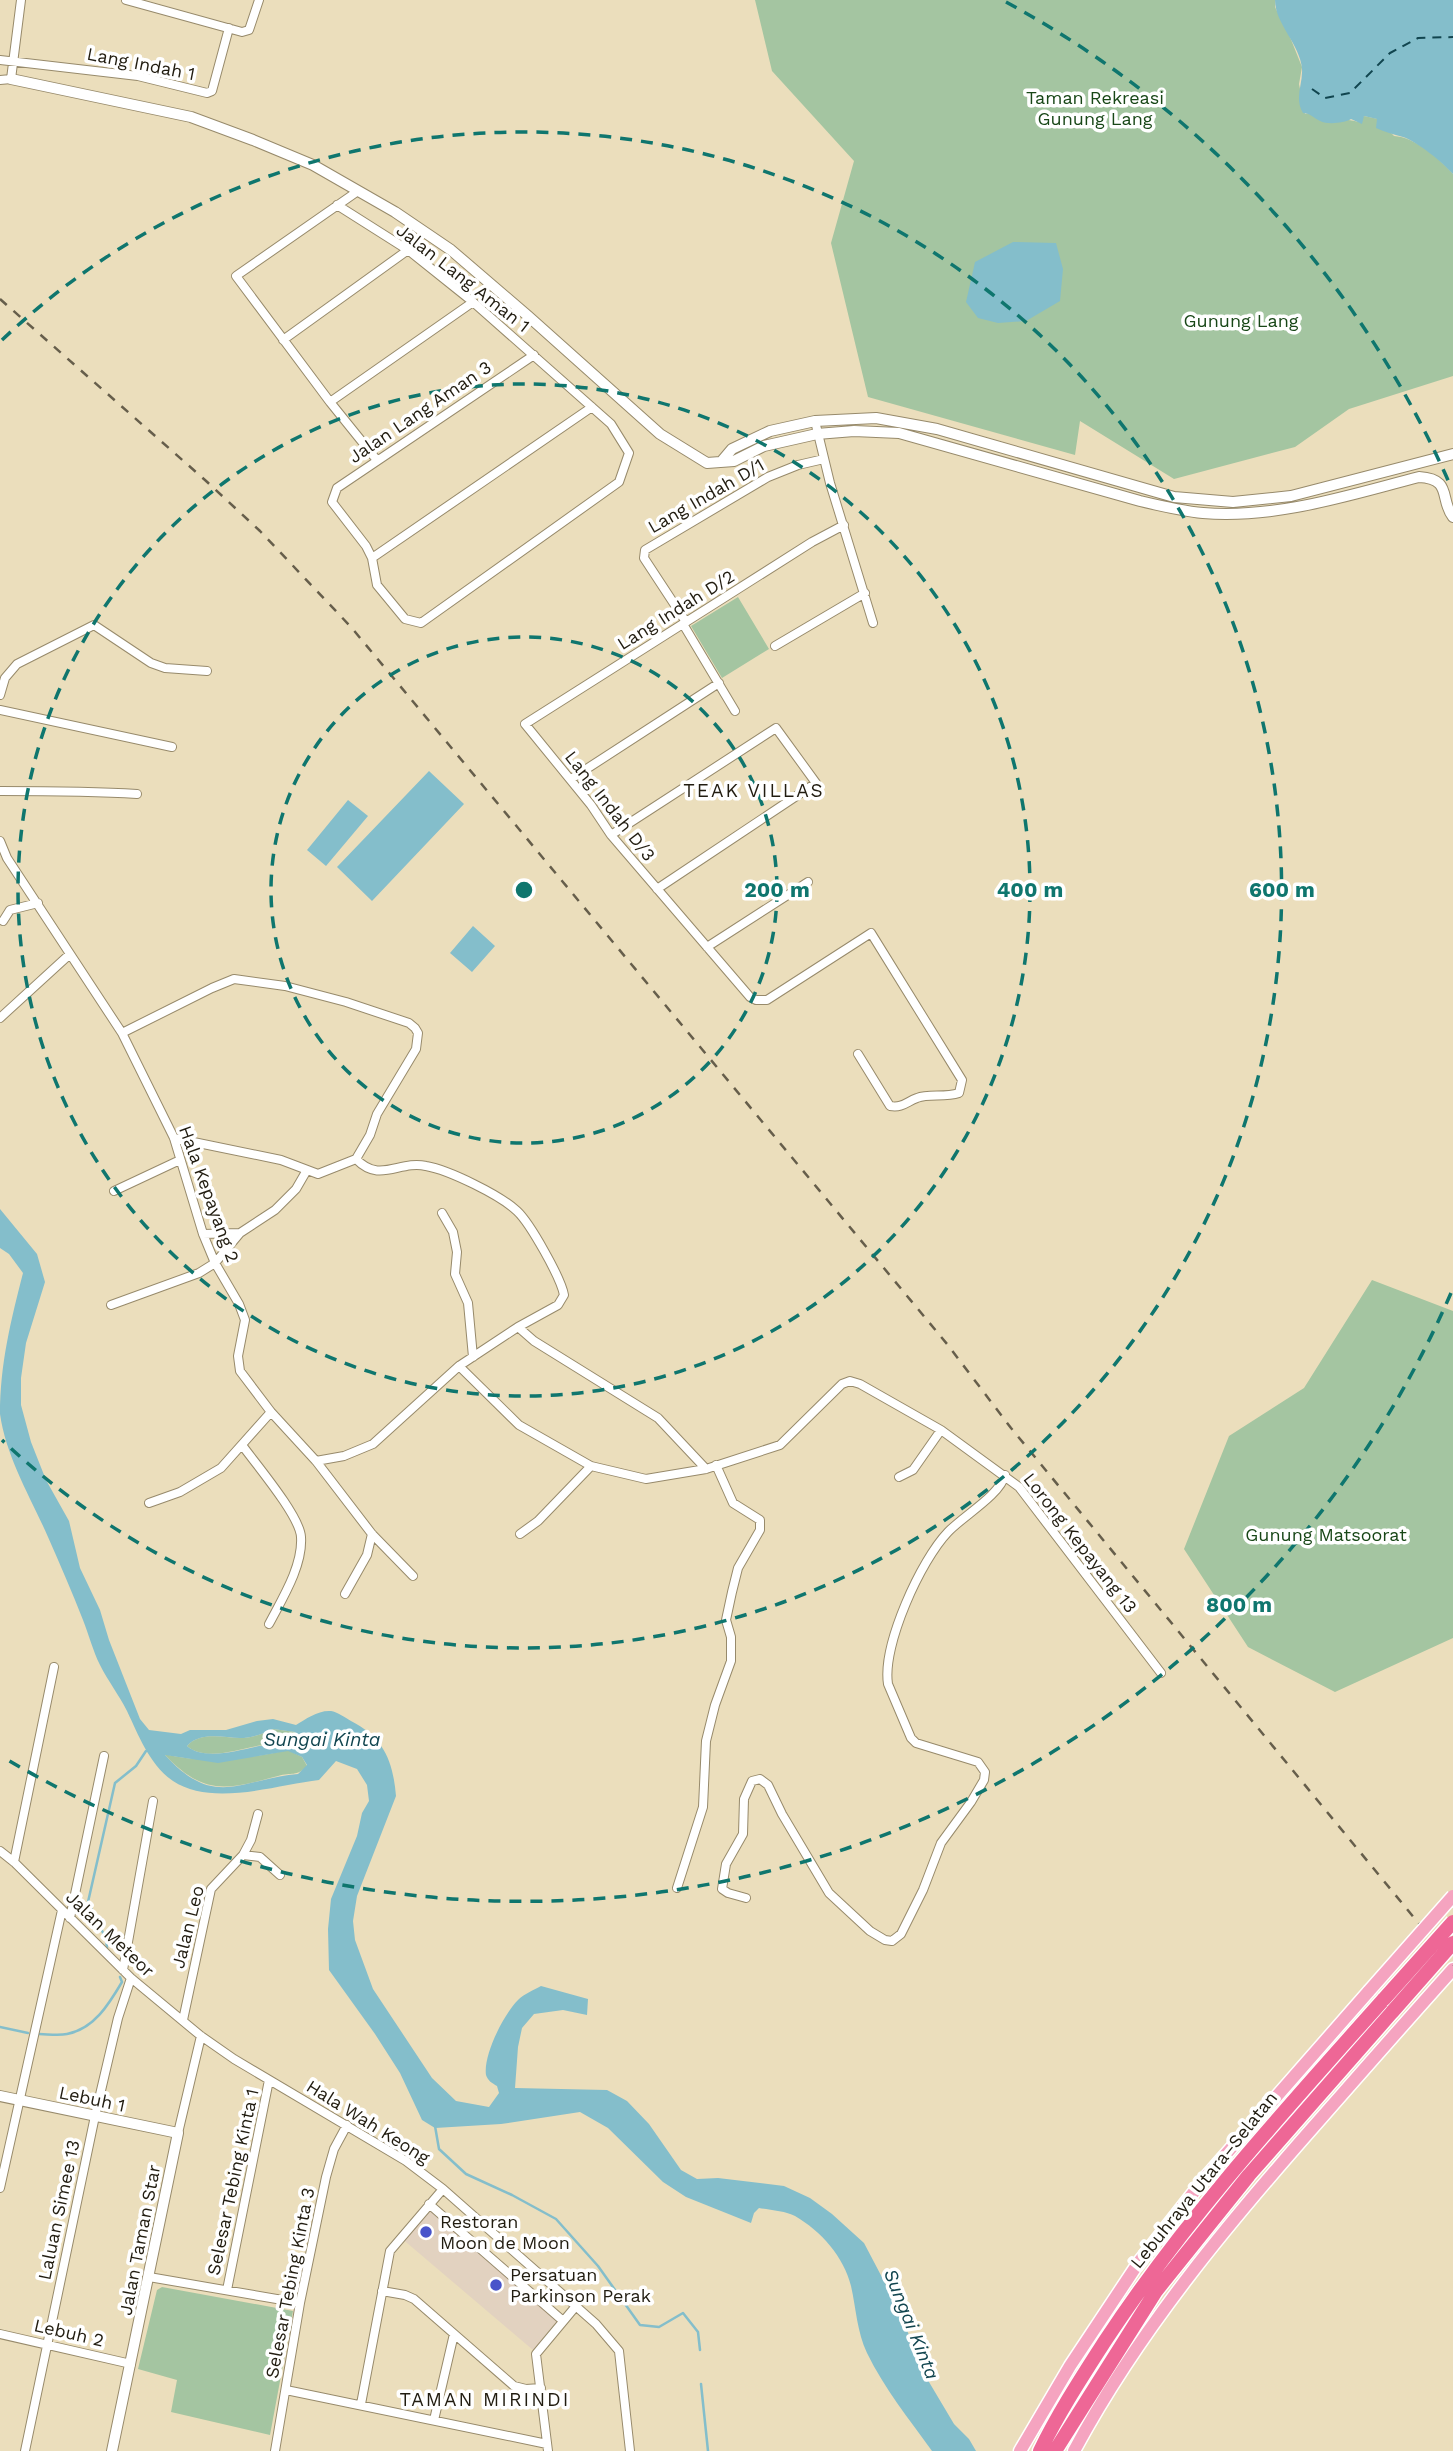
<svg xmlns="http://www.w3.org/2000/svg" width="1453" height="2451" font-family="'Work Sans',sans-serif">
<style>
.commercial{fill:#e2d2c0}
.green{fill:#a4c5a1}
.water{fill:#84becb;fill-rule:evenodd}
.lines{fill:none;stroke-linecap:round;stroke-linejoin:round}
.stream{stroke:#84becb;stroke-width:2.5}
.ferry{stroke:#11454f;stroke-width:2;stroke-dasharray:9 7;stroke-linecap:butt}
.minor-casing{stroke:#978a6b;stroke-width:10}
.tertiary-casing{stroke:#978a6b;stroke-width:12}
.primary-casing{stroke:#fff;stroke-width:15}
.motorway-casing{stroke:#fff;stroke-width:17}
.minor{stroke:#fff;stroke-width:8}
.tertiary{stroke:#fff;stroke-width:10}
.primary{stroke:#f5a4c0;stroke-width:12}
.motorway{stroke:#ee6796;stroke-width:14}
.rail{stroke:#665e4b;stroke-width:2.5;stroke-dasharray:9 9;stroke-linecap:butt}
.primary-bridge-casing{stroke:#fff;stroke-width:15;stroke-linecap:butt}
.motorway-bridge-casing{stroke:#fff;stroke-width:17;stroke-linecap:butt}
.primary-bridge{stroke:#f5a4c0;stroke-width:12}
.motorway-bridge{stroke:#ee6796;stroke-width:14}
.ring{fill:none;stroke:#0f766e;stroke-width:3.5;stroke-dasharray:12 9}
.poi-dot{fill:#4954ca;stroke:#fff;stroke-width:2.5}
.labels{text-anchor:middle;stroke-width:7;stroke-linejoin:round;paint-order:stroke}
.street-label{font-size:18px;fill:#211c10;stroke:#fff}
.park-label{font-size:18px;fill:#184717;stroke:#fff}
.poi-label{font-size:18px;fill:#211c10;stroke:#fff;text-anchor:start}
.neighbourhood-label{font-size:19px;letter-spacing:2px;fill:#211c10;stroke:#fff}
.water-label{font-size:19px;font-style:italic;fill:#11454f;stroke:#fff}
.centre{fill:#0f766e;stroke:#fff;stroke-width:3.5}
.ring-label{font-size:21px;text-anchor:middle;font-weight:bold;fill:#0f766e;stroke:#fff;stroke-width:7;stroke-linejoin:round;paint-order:stroke}
</style>
<rect width="100%" height="100%" fill="#ebdebc"/>
<path class="commercial" d="M430,2202L558,2320L533,2350L400,2237Z"/>
<path class="green" d="M755,0H1275V7L1290,37L1302,67L1299,84L1305,114L1311,113C1332,129 1338,115 1358,122L1364,116L1378,119L1394,136C1415,137 1440,159 1453,174V376L1349,409L1295,447L1174,479L1080,421L1075,455L868,397L831,243L854,161L772,71Z
M738,597L769,649L722,678L691,626Z
M1372,1280L1453,1311V1638L1335,1692L1248,1647L1184,1549L1229,1436L1304,1388Z
M273,1729L295,1732L296,1736C291,1739 286,1744 282,1745C276,1746 270,1745 264,1745C242,1747 207,1763 187,1746C201,1731 222,1738 240,1738C251,1738 264,1734 273,1729Z
M288,1750L302,1757L307,1766C296,1777 292,1772 278,1776C225,1790 204,1796 164,1754C203,1764 248,1759 288,1750Z
M162,2287L293,2311L270,2435L171,2412L177,2380L138,2369L157,2290Z"/>
<path class="water" d="M1275,0H1453V174C1442,162 1418,142 1403,137C1393,134 1385,132 1376,128L1377,119L1364,116L1362,124L1351,119C1344,123 1328,125 1320,121C1312,117 1312,114 1303,113C1294,98 1303,84 1302,69C1300,44 1275,24 1275,0Z
M1013,242L1056,243L1063,269L1060,301L1026,321L998,323L978,318L966,302L975,262Z
M429,771L464,804L372,901L337,867Z
M348,800L368,816L326,866L307,850Z
M473,926L495,946L472,972L450,953Z
M0,1209L37,1254L45,1282L26,1343L21,1378V1405L31,1442L46,1480L69,1521L80,1568L100,1610L109,1640L140,1719L149,1730L181,1734L190,1730H226L257,1721L273,1719L296,1725C306,1719 318,1710 331,1711C337,1712 346,1718 351,1721C384,1738 393,1761 396,1796L357,1896L353,1921L355,1940L373,1989L432,2078L456,2101L489,2107L499,2093L497,2086C492,2083 488,2081 486,2075C483,2055 504,2014 518,2000C524,1994 534,1990 541,1986L588,1999L587,2015L563,2010L534,2014L522,2028L518,2047L515,2088L607,2090L627,2101L649,2124L681,2170L697,2179L718,2178L784,2186L810,2198L832,2214L864,2243L895,2302L929,2382L954,2424L969,2439L976,2451H932C909,2419 884,2388 867,2353C857,2332 856,2308 851,2286C844,2257 821,2231 795,2216C786,2211 770,2210 759,2208L754,2213L751,2223L686,2197L663,2182L608,2128L580,2112L501,2124L435,2128L422,2120L400,2073L375,2034L329,1970L328,1929L331,1899L357,1836L362,1813L369,1801L367,1785L357,1769L336,1761L319,1780C276,1785 212,1807 173,1781C149,1764 139,1736 127,1711C119,1695 108,1681 100,1665C93,1651 89,1635 83,1620C72,1592 60,1564 48,1537C31,1498 6,1457 0,1414C0,1364 11,1320 23,1273L9,1254L0,1248ZM273,1729L295,1732L296,1736C292,1739 287,1744 282,1745C274,1747 266,1745 259,1746C239,1750 204,1761 187,1746C201,1731 223,1738 240,1738C251,1738 264,1734 273,1729ZM288,1751L302,1757L307,1765L298,1774C240,1779 215,1810 165,1755L218,1763Z"/>
<g class="lines">
<path class="stream" d="M107,1948L106,1939L88,1902L115,1783L136,1766L146,1751
M0,2027L28,2033
M39,2034C47,2034 58,2036 67,2034C94,2029 109,2004 122,1982L120,1977
M435,2126L439,2149L466,2174L512,2195L556,2219L598,2266L640,2325L659,2327L683,2313L698,2332L700,2350
M701,2384L708,2451"/>
<path class="ferry" d="M1312,89L1325,98L1350,93L1390,53L1418,38L1453,37"/>
<g class="minor-casing">
<path id="minor" d="M126,0L242,32L249,30L259,0
M0,60L138,76L207,93L212,91L229,28
M0,80L11,79L21,0
M358,191L236,276L330,402L376,459
M337,205L408,250L473,302L611,424L629,453L619,482L421,623L405,619L377,585L372,558L366,546L332,502L337,488L534,355
M283,340L408,250
M330,402L473,302
M815,421L830,483L873,623
M844,525L812,542L525,724L591,805L611,835L750,997L756,1000H767L871,933L962,1080L959,1093C944,1098 929,1093 917,1098C906,1102 903,1108 890,1106L858,1054
M372,558L592,407
M686,622L644,558L645,550L768,477L798,465L824,459
M683,624L735,711
M775,646L865,593
M0,695L5,678L17,664L94,625L151,663L165,668L207,671
M0,710L172,747
M571,779L719,683
M0,791C46,791 91,791 137,794
M611,835L776,728L816,783L657,889
M0,841L7,858L122,1033L174,1138L203,1234L215,1263L239,1304L245,1320L238,1356L240,1371L271,1412L316,1461L372,1534L413,1576
M3,921L10,910L38,903
M707,947L808,882
M0,1018L70,954
M122,1033L212,988L234,979L285,986L346,1002L409,1023L415,1028L418,1033L416,1049L377,1114L370,1135L356,1159L318,1174L281,1160L174,1138
M114,1191L180,1160
M442,1213L453,1232L457,1252L455,1274L468,1303L473,1357
M203,1234L240,1233L275,1210L296,1189L307,1170
M111,1305L199,1273L215,1263L240,1233
M518,1327L534,1341L658,1418L706,1469
M459,1366L519,1425L591,1466L646,1479L706,1469L780,1445L842,1384L850,1381L860,1384L941,1430L1019,1487L1161,1673
M242,1445C255,1463 300,1516 301,1537C303,1566 282,1599 269,1624
M316,1461L344,1456L373,1444L459,1366L518,1327L558,1305L564,1295C561,1278 530,1223 517,1211C500,1195 449,1170 426,1166C399,1160 380,1184 356,1159
M899,1477L913,1470L941,1430
M149,1503L180,1492L221,1468L271,1412
M520,1534L538,1521L591,1466
M345,1594L367,1555L372,1534
M0,1851L14,1862L131,1978L201,2036L234,2059L406,2161L443,2189L596,2324L619,2351L630,2451
M243,1855L251,1840L258,1814
M14,1862L54,1667
M677,1888L703,1807L706,1741L715,1705L731,1661V1637L726,1620L732,1592L738,1568L760,1530V1520L733,1503L716,1465
M746,1898L728,1893L722,1889L726,1864L743,1834L744,1799L752,1781L760,1779L768,1785L782,1814L829,1893L870,1931L885,1940L892,1941L901,1934L923,1890L941,1843L971,1802L984,1780L985,1772L978,1762L916,1743L911,1738L888,1684C882,1645 921,1560 948,1532C963,1516 1000,1495 1005,1475
M70,1918L104,1756
M123,1970L153,1801
M183,2020L211,1889L243,1855L260,1857L280,1875
M178,2133L201,2036
M0,2188L62,1910
M429,2204L562,2320
M149,2277L300,2303
M227,2290L269,2080
M382,2291L405,2295L414,2299L514,2386L526,2389L541,2388
M0,2334L131,2364
M286,2390L547,2444
M361,2404L390,2251L443,2189
M434,2420L454,2334
M25,2451L95,2116L118,2018L131,1978
M275,2451L300,2303L326,2177L334,2149L347,2125
M548,2451L536,2354L576,2306"/>
</g>
<g class="tertiary-casing">
<path id="tertiary" d="M11,79L191,117L253,140L313,165L395,212L451,250L528,316L660,434L707,463L734,461L764,446L817,434L854,431L899,433L1140,501C1161,506 1182,511 1203,513C1277,519 1349,495 1419,477C1453,479 1439,499 1453,517
M721,462L732,449L770,431L815,421L876,418L937,429L1174,497L1233,502L1291,496L1453,454
M0,2096L178,2133L112,2451"/>
</g>
<g class="primary-casing">
<path id="primary" d="M1020,2451L1070,2366L1139,2262L1205,2178L1369,1991
M1074,2451C1140,2328 1231,2220 1323,2116C1366,2067 1409,2018 1453,1969"/>
</g>
<g class="motorway-casing">
<path id="motorway" d="M1040,2451C1059,2412 1082,2377 1105,2341C1186,2218 1286,2109 1384,1999
M1055,2451L1156,2291L1249,2175L1393,2011"/>
</g>
<use href="#minor" class="minor"/>
<use href="#tertiary" class="tertiary"/>
<use href="#primary" class="primary"/>
<use href="#motorway" class="motorway"/>
<path class="rail" d="M0,299L205,480L260,531L351,627L947,1344L1011,1428L1453,1965"/>
<g class="primary-bridge-casing">
<path id="primary-bridge" d="M1369,1991L1453,1896"/>
</g>
<g class="motorway-bridge-casing">
<path id="motorway-bridge" d="M1384,1999L1453,1922
M1393,2011L1453,1943"/>
</g>
<use href="#primary-bridge" class="primary-bridge"/>
<use href="#motorway-bridge" class="motorway-bridge"/>
</g>
<g class="ring">
<circle cx="524" cy="890" r="253"/>
<circle cx="524" cy="890" r="506"/>
<path d="M2 340A758 758 0 1 1 2 1440"/>
<path d="M1451 1293A1011 1011 0 0 1 3 1757M1006 2A1011 1011 0 0 1 1451 487"/>
</g>
<g class="poi-dot">
<circle cx="426" cy="2232" r="7"/>
<circle cx="496" cy="2285" r="7"/>
</g>
<g class="labels">
<g class="street-label">
<text transform="translate(141 64) rotate(11)" y="6">Lang Indah 1</text>
<text transform="translate(463 278) rotate(38)" y="6">Jalan Lang Aman 1</text>
<text transform="translate(420 412) rotate(-34)" y="6">Jalan Lang Aman 3</text>
<text transform="translate(706 496) rotate(-30)" y="6">Lang Indah D/1</text>
<text transform="translate(676 610) rotate(-32)" y="6">Lang Indah D/2</text>
<text transform="translate(610 806) rotate(52)" y="6">Lang Indah D/3</text>
<text transform="translate(209 1194) rotate(70)" y="6">Hala Kepayang 2</text>
<text transform="translate(1080 1543) rotate(52)" y="6">Lorong Kepayang 13</text>
<text transform="translate(188 1927) rotate(-76)" y="6">Jalan Leo</text>
<text transform="translate(110 1934) rotate(44)" y="6">Jalan Meteor</text>
<text transform="translate(92 2099) rotate(12)" y="6">Lebuh 1</text>
<text transform="translate(368 2122) rotate(32)" y="6">Hala Wah Keong</text>
<text transform="translate(1204 2180) rotate(-51)" y="6">Lebuhraya Utara–Selatan</text>
<text transform="translate(233 2182) rotate(-78)" y="6">Selesar Tebing Kinta 1</text>
<text transform="translate(59 2210) rotate(-78)" y="6">Laluan Simee 13</text>
<text transform="translate(140 2240) rotate(-79)" y="6">Jalan Taman Star</text>
<text transform="translate(290 2283) rotate(-79)" y="6">Selesar Tebing Kinta 3</text>
<text transform="translate(69 2333) rotate(13)" y="6">Lebuh 2</text>
</g>
<g class="park-label">
<text x="1095" y="104">Taman Rekreasi<tspan x="1095" dy="21">Gunung Lang</tspan></text>
<text x="1241" y="327">Gunung Lang</text>
<text x="1326" y="1541">Gunung Matsoorat</text>
</g>
<g class="poi-label">
<text x="440" y="2228">Restoran<tspan x="440" dy="21">Moon de Moon</tspan></text>
<text x="510" y="2281">Persatuan<tspan x="510" dy="21">Parkinson Perak</tspan></text>
</g>
<g class="neighbourhood-label">
<text x="754" y="797">TEAK VILLAS</text>
<text x="485" y="2406">TAMAN MIRINDI</text>
</g>
<g class="water-label">
<text x="322" y="1746">Sungai Kinta</text>
<text transform="translate(912 2324) rotate(68)" y="7">Sungai Kinta</text>
</g>
</g>
<circle cx="524" cy="890" r="10" class="centre"/>
<g class="ring-label">
<text x="777" y="897">200 m</text>
<text x="1030" y="897">400 m</text>
<text x="1282" y="897">600 m</text>
<text x="1239" y="1612">800 m</text>
</g>
</svg>
